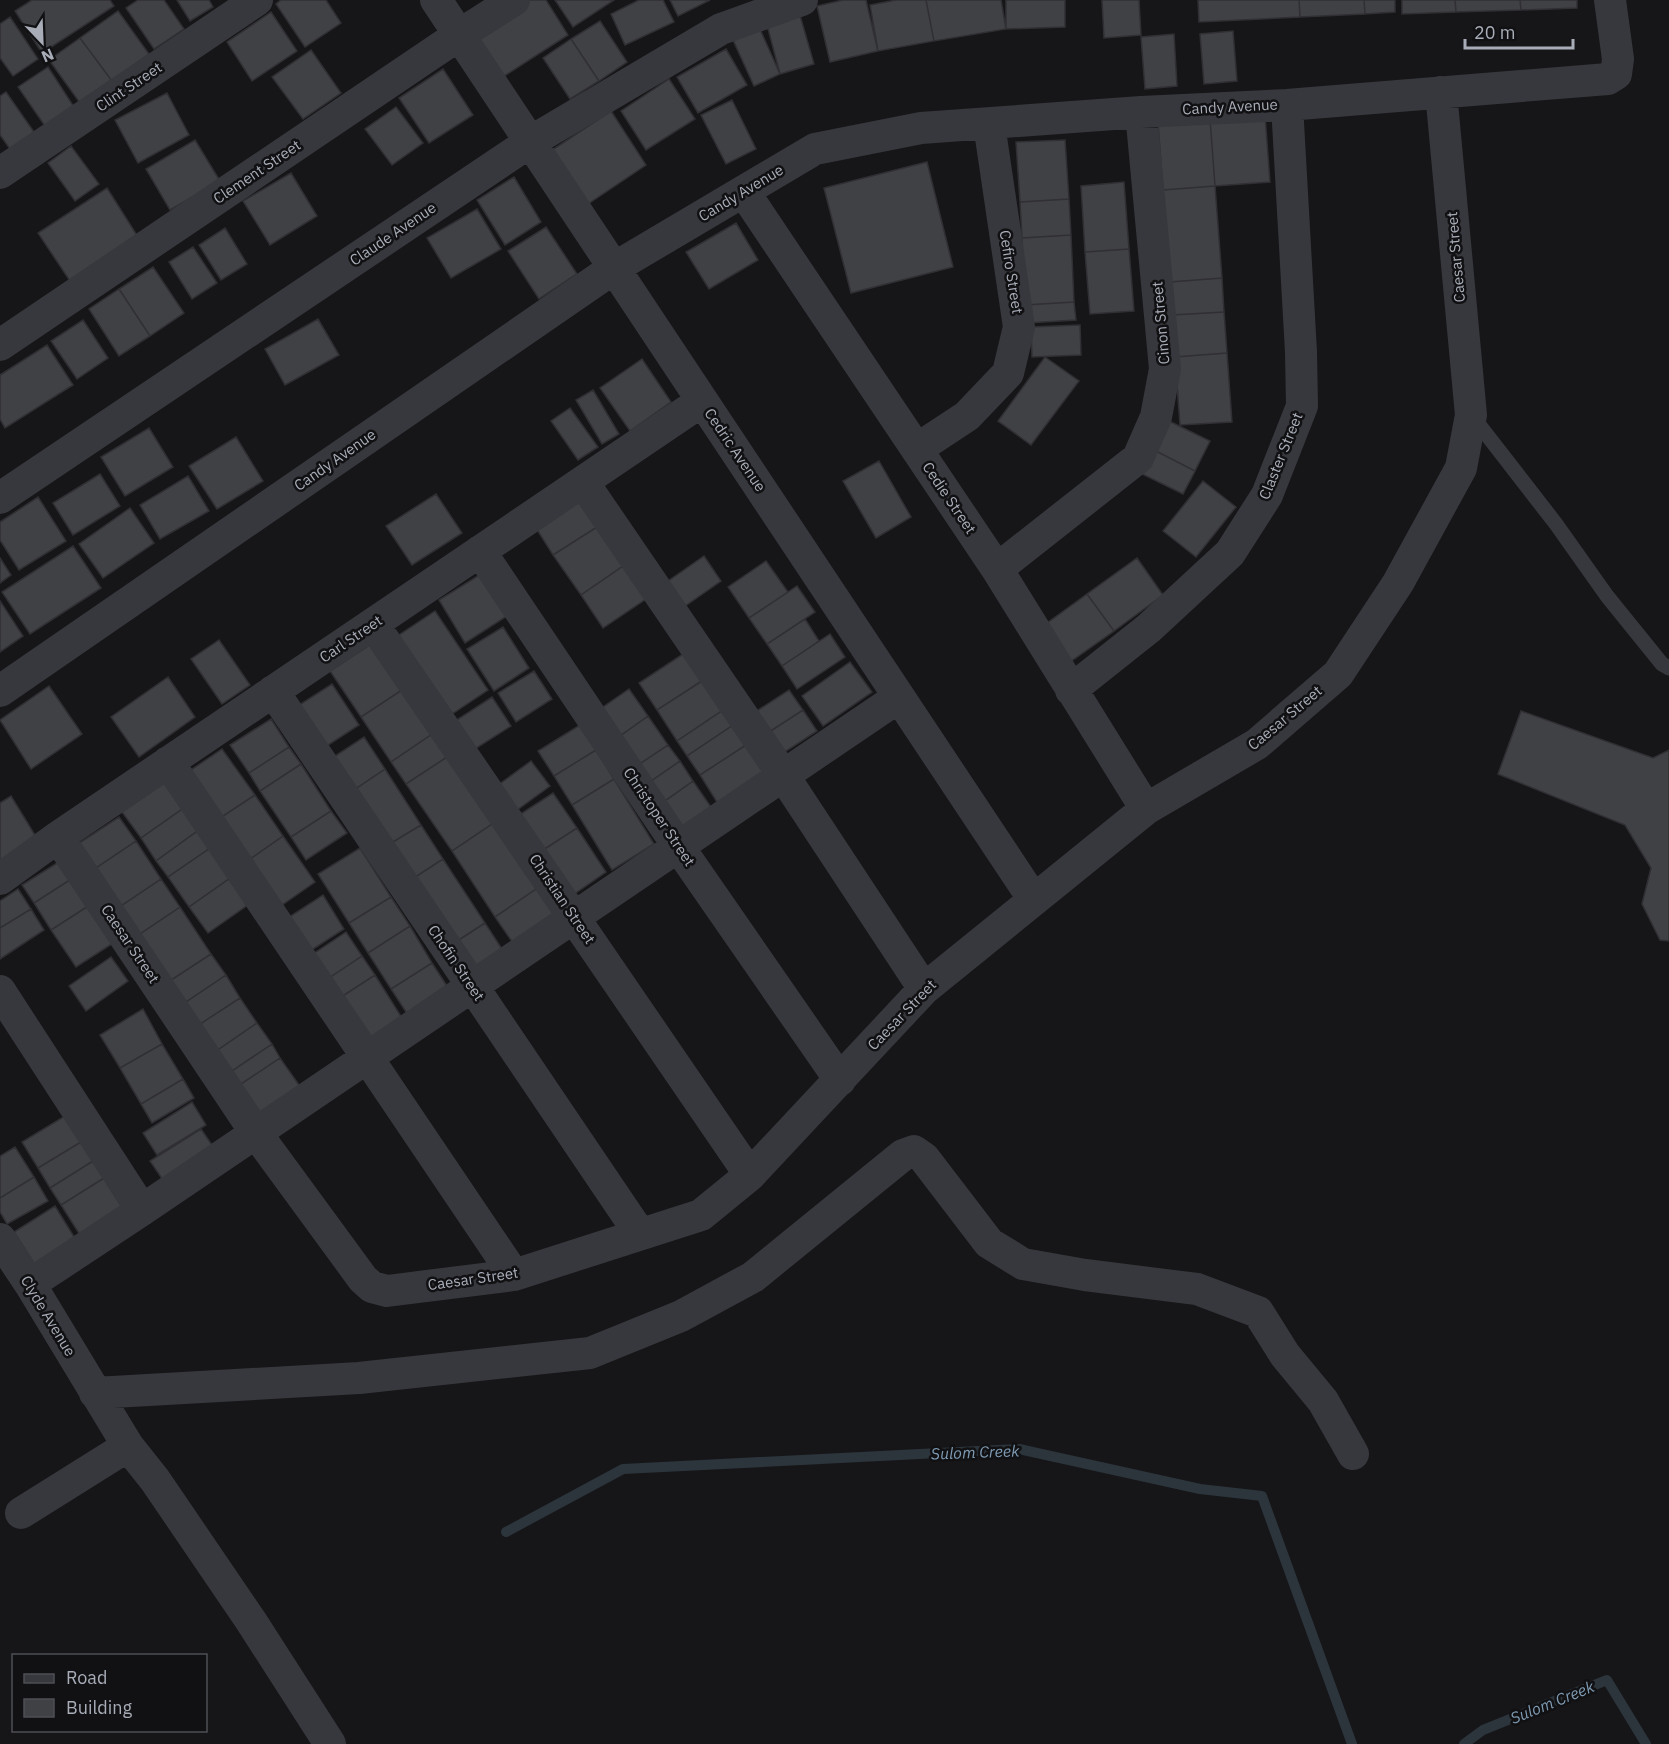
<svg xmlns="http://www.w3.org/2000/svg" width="1669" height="1744" font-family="'IBM Plex Sans',sans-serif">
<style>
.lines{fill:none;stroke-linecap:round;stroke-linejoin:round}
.stream{stroke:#2c353c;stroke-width:10}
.building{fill:#404145;stroke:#303034;stroke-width:1.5}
.lane{stroke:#37383d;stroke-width:15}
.street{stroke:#37383d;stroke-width:32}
.labels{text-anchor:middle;stroke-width:5;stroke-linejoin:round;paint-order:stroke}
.street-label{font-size:15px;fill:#a8adb8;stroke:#111113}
.water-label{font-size:16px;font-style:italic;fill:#7f9bb3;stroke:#111113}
</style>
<rect width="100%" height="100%" fill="#161618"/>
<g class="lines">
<path class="stream" d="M506,1532L623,1469L1019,1449L1200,1489L1262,1496L1352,1744
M1464,1744L1483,1730L1607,1680L1646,1744"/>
</g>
<path class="building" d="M32,0H110L114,6L42,53L15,11Z
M138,0H164L184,29L154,49L126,8Z
M177,0H209L213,7L190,21Z
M281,0H326L341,23L305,47L276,4Z
M523,0H546L568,35L498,80L470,34Z
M555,0H614L573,27Z
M639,0H663L674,22L625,45L611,14Z
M670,0H710L678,16Z
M843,0H866L878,51L830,62L817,6Z
M896,0H926L934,41L878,51L870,5Z
M926,0H1001L1006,29L934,41Z
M1006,0H1065V27L1006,29Z
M1102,0H1139L1141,35L1104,38Z
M1198,0H1299L1300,17L1199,22Z
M1299,0H1364L1365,14L1300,17Z
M1364,0H1395V12L1365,14Z
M1402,0H1455L1456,12L1402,14Z
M1455,0H1520L1521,10L1456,12Z
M1520,0H1577V8L1521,10Z
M118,11L149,54L112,81L80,38Z
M271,12L297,51L252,81L227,42Z
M799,12L814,64L780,74L766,21Z
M10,17L38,59L13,76L0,58V24Z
M600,21L627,62L599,81L571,39Z
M759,27L780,74L754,86L733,40Z
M1233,31L1237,81L1204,84L1200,34Z
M1174,34L1177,86L1145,89L1141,37Z
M80,38L112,81L80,103L49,60Z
M571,39L599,81L570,99L543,58Z
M726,49L747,85L698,113L677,77Z
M311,50L341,93L303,119L272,77Z
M48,67L74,107L45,126L18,87Z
M443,69L473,115L429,143L399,98Z
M669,79L695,119L646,150L621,111Z
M6,92L34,132L10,149L0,135V96Z
M167,93L189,135L138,163L115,120Z
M732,100L756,149L726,164L701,115Z
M396,107L423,143L392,165L365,129Z
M611,111L646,165L582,208L546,154Z
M1265,115L1270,182L1215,186L1210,119Z
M1210,119L1215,186L1163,190L1158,123Z
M195,140L220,181L170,210L146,169Z
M1065,140L1069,199L1020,202L1016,142Z
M71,146L99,184L75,201L48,163Z
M927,162L953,267L851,293L824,188Z
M291,173L317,216L270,245L243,201Z
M514,177L541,222L505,245L477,200Z
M1124,182L1129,249L1085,252L1081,186Z
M1215,186L1222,278L1170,282L1163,190Z
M107,188L138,237L70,281L38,233Z
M1069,199L1071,235L1022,238L1020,202Z
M477,209L501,249L451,278L427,238Z
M736,223L758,260L709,289L686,252Z
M546,227L577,274L539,299L508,251Z
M225,228L247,264L221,280L199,245Z
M1071,235L1074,302L1025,305L1022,238Z
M193,247L217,283L192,299L169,262Z
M1129,249L1134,311L1090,314L1085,252Z
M153,267L184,313L150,336L119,289Z
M1222,278L1224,312L1172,315L1170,282Z
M119,289L150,336L119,356L89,309Z
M1074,302L1076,320L1027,323L1025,305Z
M1224,312L1227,353L1175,357L1172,315Z
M318,319L339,355L285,385L265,349Z
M83,320L108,358L77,379L51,341Z
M1080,325L1081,355L1032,357L1031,327Z
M47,345L73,385L5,428L0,419V375Z
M1227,353L1232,422L1180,425L1175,357Z
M1045,357L1079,381L1031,445L998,421Z
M642,359L671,402L630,431L600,388Z
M593,390L619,434L602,444L576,400Z
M570,408L598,447L578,460L551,421Z
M1167,420L1210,441L1195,471L1152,449Z
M149,428L173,467L125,496L101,457Z
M236,437L263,481L217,509L189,466Z
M1152,449L1195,471L1183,494L1140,473Z
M879,461L911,517L876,538L843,481Z
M100,474L120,506L73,535L53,503Z
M188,476L209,511L160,539L140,505Z
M1203,481L1236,507L1196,557L1163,531Z
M436,494L462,533L412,565L386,526Z
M38,497L66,541L19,570L0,540V522Z
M579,499L597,527L553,555L536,528Z
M130,508L154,543L103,578L79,544Z
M597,527L623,566L581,595L553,555Z
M73,546L101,588L30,634L2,592Z
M704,556L721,581L678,611L661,586Z
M0,558L11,575L0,583Z
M1137,558L1163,595L1114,631L1087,594Z
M766,561L788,592L749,618L728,587Z
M623,566L646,599L603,628L581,595Z
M481,574L507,616L465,643L439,600Z
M797,586L815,612L767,644L749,618Z
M1087,594L1114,631L1070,662L1043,626Z
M0,601L23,636L0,652Z
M435,611L488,690L446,718L393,639Z
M805,619L819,641L782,666L767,644Z
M503,627L529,668L494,691L467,649Z
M830,634L845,657L797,689L782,666Z
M219,640L250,685L222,704L191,659Z
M374,642L405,688L361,717L330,671Z
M689,650L707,678L657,710L639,683Z
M850,662L872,692L823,726L802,696Z
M534,671L552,699L516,722L498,693Z
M168,677L195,717L139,757L111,717Z
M703,680L723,710L677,741L657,710Z
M332,684L359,725L319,751L293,709Z
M49,686L82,734L31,769L0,720Z
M405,688L435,732L391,762L361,717Z
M629,689L648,716L613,741L593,714Z
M789,690L803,710L763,736L749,716Z
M492,697L511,726L467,754L449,725Z
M723,710L733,725L687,756L677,741Z
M803,710L817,731L777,757L763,736Z
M1521,711L1653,758L1669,750V941L1660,940L1642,904L1651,868L1625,825L1498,774Z
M648,716L668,745L632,769L613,741Z
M271,719L289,747L249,773L230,745Z
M580,725L596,750L554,776L538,751Z
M733,725L746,745L700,775L687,756Z
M435,732L450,755L406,784L391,762Z
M364,737L385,769L348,794L326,762Z
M668,745L680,761L644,786L632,769Z
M746,745L766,776L720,807L700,775Z
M289,747L301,764L260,791L249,773Z
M222,749L255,795L214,822L182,776Z
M596,750L614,779L572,805L554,776Z
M450,755L495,822L452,851L406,784Z
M531,761L550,786L513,813L494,788Z
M680,761L693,781L658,806L644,786Z
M301,764L331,811L291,837L260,791Z
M385,769L421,825L383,848L348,794Z
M614,779L654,844L612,870L572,805Z
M166,781L185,807L141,838L122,812Z
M693,781L711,807L676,832L658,806Z
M553,793L577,828L540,852L516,817Z
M255,795L283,836L243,864L214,822Z
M11,796L38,840L0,864V803Z
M185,807L200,829L156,861L141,838Z
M331,811L347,833L306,860L291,837Z
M119,817L136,841L87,874L70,849Z
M495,822L539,887L495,917L452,851Z
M421,825L443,859L406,883L383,848Z
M577,828L606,872L570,897L540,852Z
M200,829L213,846L168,877L156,861Z
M283,836L315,882L275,910L243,864Z
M136,841L161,879L112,912L87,874Z
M213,846L233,876L189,907L168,877Z
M360,848L391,897L349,923L318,874Z
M65,858L76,876L34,903L22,885Z
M443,859L485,923L448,947L406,883Z
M76,876L93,903L51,930L34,903Z
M233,876L252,902L208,933L189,907Z
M161,879L180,907L131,940L112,912Z
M539,887L559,917L515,946L495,917Z
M18,889L31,909L0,928V901Z
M323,895L344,929L304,955L283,921Z
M391,897L410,926L368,953L349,923Z
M93,903L118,940L76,967L51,930Z
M180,907L211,954L162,986L131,940Z
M31,909L44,930L0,959V928Z
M485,923L502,949L465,973L448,947Z
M410,926L432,963L391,989L368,953Z
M346,932L362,956L323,982L307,958Z
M211,954L226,975L177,1008L162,986Z
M362,956L375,975L335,1001L323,982Z
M111,957L128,981L86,1011L69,986Z
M432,963L449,989L408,1015L391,989Z
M226,975L240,998L191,1030L177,1008Z
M375,975L402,1018L363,1043L335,1001Z
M240,998L257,1023L209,1056L191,1030Z
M143,1009L162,1044L120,1068L100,1035Z
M257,1023L272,1044L223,1077L209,1056Z
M162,1044L183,1079L141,1104L120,1068Z
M272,1044L280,1058L232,1090L223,1077Z
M280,1058L304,1092L255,1125L232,1090Z
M183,1079L194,1098L152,1123L141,1104Z
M192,1102L206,1125L157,1155L143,1133Z
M65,1116L81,1142L38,1168L22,1142Z
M201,1129L216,1151L165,1183L150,1161Z
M81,1142L93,1161L50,1188L38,1168Z
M15,1147L34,1177L0,1198V1156Z
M93,1161L104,1178L61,1205L50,1188Z
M34,1177L48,1201L7,1224L0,1212V1198Z
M104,1178L123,1209L80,1235L61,1205Z
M55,1206L76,1240L35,1265L14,1232Z"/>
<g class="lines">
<path class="lane" d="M1473,417L1556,524L1607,596L1662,664L1669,668"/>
<path class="street" d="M436,0L1034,900
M0,173L257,0
M744,192L997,569L1146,809
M0,345L459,35L514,0
M917,449L967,416L1008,373L1019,327L989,124
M583,482L783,775L924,989
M0,498L530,142L721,29L802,0
M480,551L678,846L840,1080
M997,569L1138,458L1156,417L1165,369L1141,112
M373,624L750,1175
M1071,690L1149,628L1230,553L1267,495L1302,406L1301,352L1287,105
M0,691L614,268L815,149L921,128L1141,112L1287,105L1608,79L1616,74L1618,59L1610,0
M273,691L640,1234
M168,762L514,1275
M58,837L256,1133L363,1279L372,1287L387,1291L514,1275L701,1215L750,1175L924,989L1146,809L1257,744L1338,674L1398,583L1461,468L1471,415L1441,92
M0,879L58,837L702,401
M0,991L142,1210
M0,1239L30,1284L128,1446L155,1480L251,1621L330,1744
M30,1284L142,1210L899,697
M95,1393L359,1378L590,1353L681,1316L753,1277L903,1155L914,1151L924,1158L989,1243L1023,1264L1085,1275L1197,1289L1258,1312L1285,1355L1323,1401L1353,1454
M21,1513L128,1446"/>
</g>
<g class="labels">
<g class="street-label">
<text transform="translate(129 87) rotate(-34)" y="5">Clint Street</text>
<text transform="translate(1230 107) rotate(-3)" y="5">Candy Avenue</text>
<text transform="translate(257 172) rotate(-34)" y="5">Clement Street</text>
<text transform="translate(741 193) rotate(-31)" y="5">Candy Avenue</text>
<text transform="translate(393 234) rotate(-34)" y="5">Claude Avenue</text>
<text transform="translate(1456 257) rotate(-95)" y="5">Caesar Street</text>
<text transform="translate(1011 272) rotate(81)" y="5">Cefiro Street</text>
<text transform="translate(1161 323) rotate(-95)" y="5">Cinon Street</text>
<text transform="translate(735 450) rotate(56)" y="5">Cedric Avenue</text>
<text transform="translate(1281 456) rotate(-68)" y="5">Claster Street</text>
<text transform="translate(335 460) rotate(-35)" y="5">Candy Avenue</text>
<text transform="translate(949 498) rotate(56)" y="5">Cedie Street</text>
<text transform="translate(351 639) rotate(-34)" y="5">Carl Street</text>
<text transform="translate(1285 718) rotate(-40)" y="5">Caesar Street</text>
<text transform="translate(659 817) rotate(56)" y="5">Christoper Street</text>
<text transform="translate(562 899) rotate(56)" y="5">Christian Street</text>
<text transform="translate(130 944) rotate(56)" y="5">Caesar Street</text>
<text transform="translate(456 963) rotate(56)" y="5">Chofin Street</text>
<text transform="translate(902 1015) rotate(-46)" y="5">Caesar Street</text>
<text transform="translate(473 1279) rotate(-8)" y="5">Caesar Street</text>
<text transform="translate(48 1316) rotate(59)" y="5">Clyde Avenue</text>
</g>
<g class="water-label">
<text transform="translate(975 1452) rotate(-2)" y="6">Sulom Creek</text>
<text transform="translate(1552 1702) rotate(-22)" y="6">Sulom Creek</text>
</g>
</g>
<rect x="12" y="1654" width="195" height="78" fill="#111113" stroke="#4d4f55" stroke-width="1.5"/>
<rect x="24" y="1674" width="30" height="9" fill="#37383d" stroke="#4d4f55" stroke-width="1.5"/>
<text x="66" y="1684" font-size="18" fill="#a8adb8">Road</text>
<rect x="24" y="1699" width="30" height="18" fill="#404145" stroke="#4d4f55" stroke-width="1.5"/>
<text x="66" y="1714" font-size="18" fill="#a8adb8">Building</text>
<g transform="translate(42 42) rotate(157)" stroke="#111113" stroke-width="4.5" paint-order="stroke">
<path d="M0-4.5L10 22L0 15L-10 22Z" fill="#a8adb8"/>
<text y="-9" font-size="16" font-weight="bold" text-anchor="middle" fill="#a8adb8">N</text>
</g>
<path d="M1465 39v9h108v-9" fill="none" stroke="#a8adb8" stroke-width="3"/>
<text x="1474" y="39" font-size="18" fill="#a8adb8" stroke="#111113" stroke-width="4.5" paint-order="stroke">20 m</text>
</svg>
